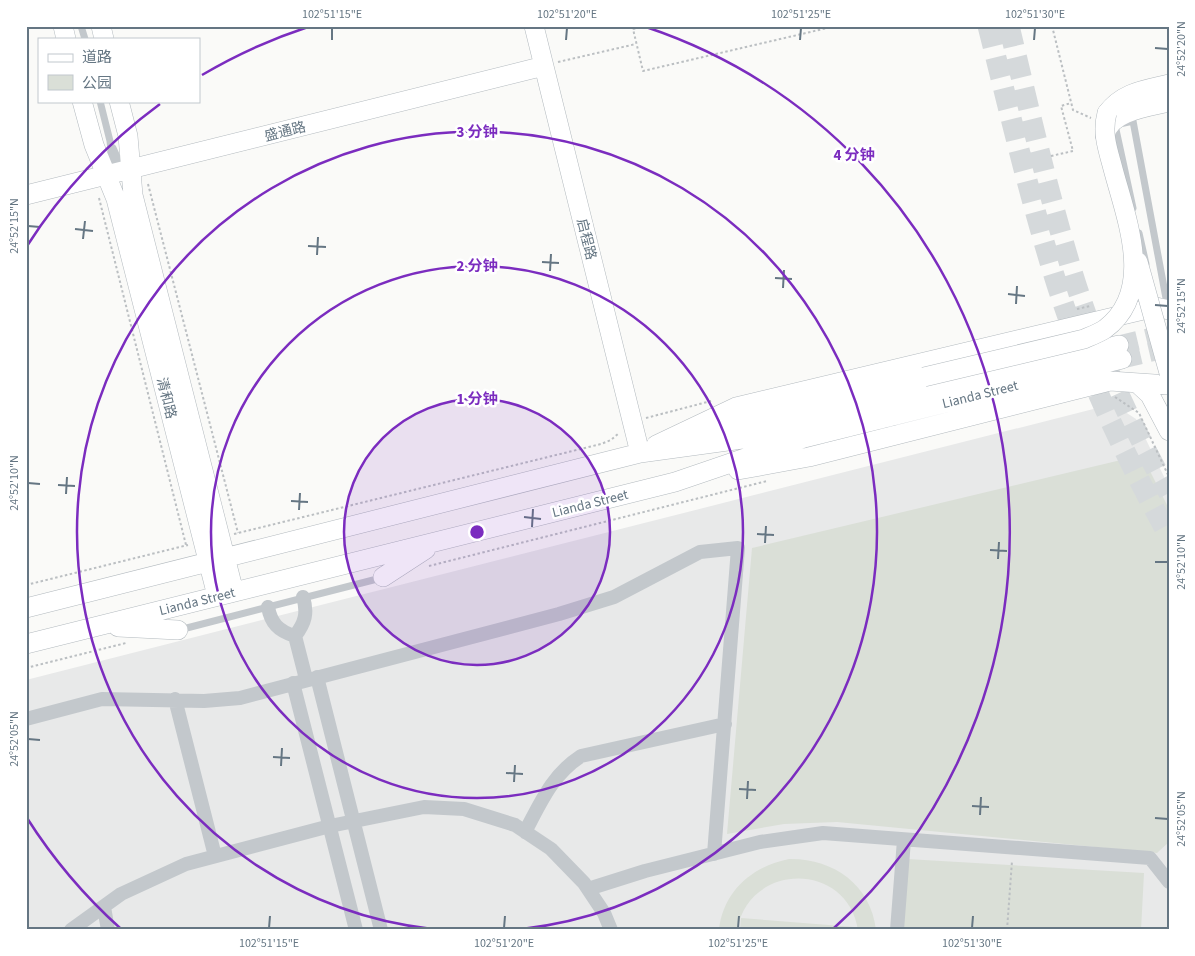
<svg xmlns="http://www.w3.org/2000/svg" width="1195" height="956" font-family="'Source Sans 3','Noto Sans SC',sans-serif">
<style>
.built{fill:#e8e9e9}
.green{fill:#dadfd7}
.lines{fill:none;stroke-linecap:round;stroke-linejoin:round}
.secondary-tunnel{stroke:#d5d9db;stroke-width:19;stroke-dasharray:19 9;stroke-linecap:butt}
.primary-tunnel{stroke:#d5d9db;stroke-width:21;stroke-dasharray:21 11;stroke-linecap:butt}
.secondary-casing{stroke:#b3babf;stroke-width:20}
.path{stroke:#bbbfc2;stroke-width:2;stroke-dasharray:2.5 2.5;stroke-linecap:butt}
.lane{stroke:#c3c8cc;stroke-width:7}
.street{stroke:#c3c8cc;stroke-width:14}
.secondary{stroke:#fff;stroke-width:19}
.secondary-bridge-casing{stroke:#b3babf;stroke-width:20;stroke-linecap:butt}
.secondary-bridge{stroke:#fff;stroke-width:19}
.ticks{fill:none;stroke:#657683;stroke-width:2}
.ring{fill:none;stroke:#7b2cbf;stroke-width:2.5}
.labels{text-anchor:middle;stroke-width:5;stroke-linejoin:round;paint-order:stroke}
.street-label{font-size:14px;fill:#657683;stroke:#fff}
.centre{fill:#7b2cbf;stroke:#fff;stroke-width:2.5}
.ring-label{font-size:15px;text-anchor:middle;font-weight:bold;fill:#7b2cbf;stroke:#fff;stroke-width:5;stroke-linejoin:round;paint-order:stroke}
.neatline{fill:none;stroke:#657683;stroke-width:2}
.ticks-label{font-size:12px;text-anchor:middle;fill:#657683}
</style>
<rect width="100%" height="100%" fill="#fafaf8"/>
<path class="built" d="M1113,404L1136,419L1169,487V930H26V680Z"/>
<path class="green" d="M1142,455L1169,509V842L1157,853L837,822L784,824L727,834L752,548Z
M789,859C832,858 871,884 876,930H858C847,861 749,862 737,930H719C723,891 753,866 789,859Z
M907,859L1144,873L1141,930H903Z
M741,918L854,927V930H740Z"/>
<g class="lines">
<path class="secondary-tunnel" d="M1119,345L1169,333
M1122,359L1169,348"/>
<path class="primary-tunnel" d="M988,26C1009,109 1028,191 1053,272C1081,363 1123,453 1169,536
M1009,26C1029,109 1048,193 1073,275C1096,350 1131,425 1169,493"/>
<g class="secondary-casing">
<path id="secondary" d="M63,26L66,39
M101,26L104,39
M534,26L640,453
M82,101L94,145L116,199L217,596
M119,101L128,136L133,195L234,592
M1107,113C1123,92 1144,90 1169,84
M1105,135C1110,111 1148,107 1169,102
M26,195L544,66
M1138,384L1150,395L1169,431
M704,433L739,422L924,377
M656,445L736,407L1156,307L1169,310
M738,470L809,457L1110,381L1169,385
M383,577L426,549
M26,608L640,453L742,439L1119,345
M118,627L178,630
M26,644L675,482L804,438L1122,359"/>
</g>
<path class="path" d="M645,26L633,29L643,71L836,26
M1052,26L1073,110L1091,118
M558,62L636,44
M1051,156L1073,151L1061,106L1071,103
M148,184L238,533
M99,198L186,545
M1077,309L1090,306
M1115,397L1139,413L1169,477
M646,418L711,401
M234,534L601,444L611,440L619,433
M429,566L767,481
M26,585L188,545
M26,668L126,643
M1007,930L1012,861"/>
<path class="lane" d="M81,26L85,39
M100,101L110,141L113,171
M113,148L123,170
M1133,208L1115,125L1133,121L1168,309
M1139,233L1146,264
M179,630L381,578"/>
<path class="street" d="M268,607C271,623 278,631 295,636
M295,636L306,679
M295,636C305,623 308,613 303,597
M317,677L381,930
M293,683L356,930
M175,699L215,856
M26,719L102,699L204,701L240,698L559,614L614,597L700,552L738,548L714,854
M525,832C541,802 552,775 581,756L725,724
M588,889L645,871L760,842L823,833L1150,858L1169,882
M104,907L108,930
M71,930L121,894L186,864L330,826L424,807L464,809L515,825L551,849L584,883L604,913L611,930
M897,930L904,840"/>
<use href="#secondary" class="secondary"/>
<g class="secondary-bridge-casing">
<path id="secondary-bridge" d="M1138,262L1169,373
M924,377L1084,339C1091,336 1099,333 1105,329C1157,290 1125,216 1112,165C1107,147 1102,132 1107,113"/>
</g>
<use href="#secondary-bridge" class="secondary-bridge"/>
</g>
<path class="ticks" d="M332,40V28M566,40L567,28M800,40L801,28M1034,40L1035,28M1155,48L1168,49M28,226L40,227M75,229L93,231M83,239L85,221M308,246L326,247M317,255L318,237M542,262L559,263M550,271L551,254M775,278L792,279M783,288L784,270M1008,294L1025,296M1016,304L1017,286M1155,305L1168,306M28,483L40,484M58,485L75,486M66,494L67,477M291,501L308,502M299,510L300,493M524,517L541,519M532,527L533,509M757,534L774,535M765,543L766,526M990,550L1007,551M998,559L999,542M1155,562H1168M28,739L40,740M273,757L290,758M281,766L282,748M506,773L523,774M514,782L515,765M739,789L756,790M747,799L748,781M972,806L989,807M980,815L981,797M1155,818L1168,819M269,928L270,916M504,928L505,916M738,928L739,916M972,928L973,916"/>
<circle cx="477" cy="532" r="133" fill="#7b2cbf" fill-opacity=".12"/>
<g class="ring">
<circle cx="477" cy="532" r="133"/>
<circle cx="477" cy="532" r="266"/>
<path d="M432 929A400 400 0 1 1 522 929"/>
<path d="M120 928A533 533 0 0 1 27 818M27 246A533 533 0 0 1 160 104M202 75A533 533 0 0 1 308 27M646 27A533 533 0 0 1 834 928"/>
</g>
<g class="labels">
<g class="street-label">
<text transform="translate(285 131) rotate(-14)" y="5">盛通路</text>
<text transform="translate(587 239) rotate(76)" y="5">启程路</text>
<text transform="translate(980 394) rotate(-14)" y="5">Lianda Street</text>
<text transform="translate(167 398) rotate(76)" y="5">清和路</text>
<text transform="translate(590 503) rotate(-14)" y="5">Lianda Street</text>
<text transform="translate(197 601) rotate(-14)" y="5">Lianda Street</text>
</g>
</g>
<circle cx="477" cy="532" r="8" class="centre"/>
<g class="ring-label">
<text x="477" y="137">3 分钟</text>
<text x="854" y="160">4 分钟</text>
<text x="477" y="271">2 分钟</text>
<text x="477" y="404">1 分钟</text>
</g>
<rect width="1195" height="956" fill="none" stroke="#ffffff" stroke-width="55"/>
<rect x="38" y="38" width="162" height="65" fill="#ffffff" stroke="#c1c8cd"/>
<rect x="48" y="54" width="25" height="8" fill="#ffffff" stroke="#c1c8cd"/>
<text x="82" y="62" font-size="15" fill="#657683">道路</text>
<rect x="48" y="75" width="25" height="15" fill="#dadfd7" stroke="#c1c8cd"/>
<text x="82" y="88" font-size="15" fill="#657683">公园</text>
<rect x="28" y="28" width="1140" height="900" class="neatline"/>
<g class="ticks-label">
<text x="332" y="18">102°51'15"E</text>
<text x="567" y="18">102°51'20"E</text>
<text x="801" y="18">102°51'25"E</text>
<text x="1035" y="18">102°51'30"E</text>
<text transform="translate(1181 49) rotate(-90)" y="4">24°52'20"N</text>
<text transform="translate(14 226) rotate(-90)" y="4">24°52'15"N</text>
<text transform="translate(1181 306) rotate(-90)" y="4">24°52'15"N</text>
<text transform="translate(14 483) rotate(-90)" y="4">24°52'10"N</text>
<text transform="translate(1181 562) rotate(-90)" y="4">24°52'10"N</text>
<text transform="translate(14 739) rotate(-90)" y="4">24°52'05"N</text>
<text transform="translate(1181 819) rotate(-90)" y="4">24°52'05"N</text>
<text x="269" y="947">102°51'15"E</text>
<text x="504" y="947">102°51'20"E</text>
<text x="738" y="947">102°51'25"E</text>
<text x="972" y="947">102°51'30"E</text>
</g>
</svg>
